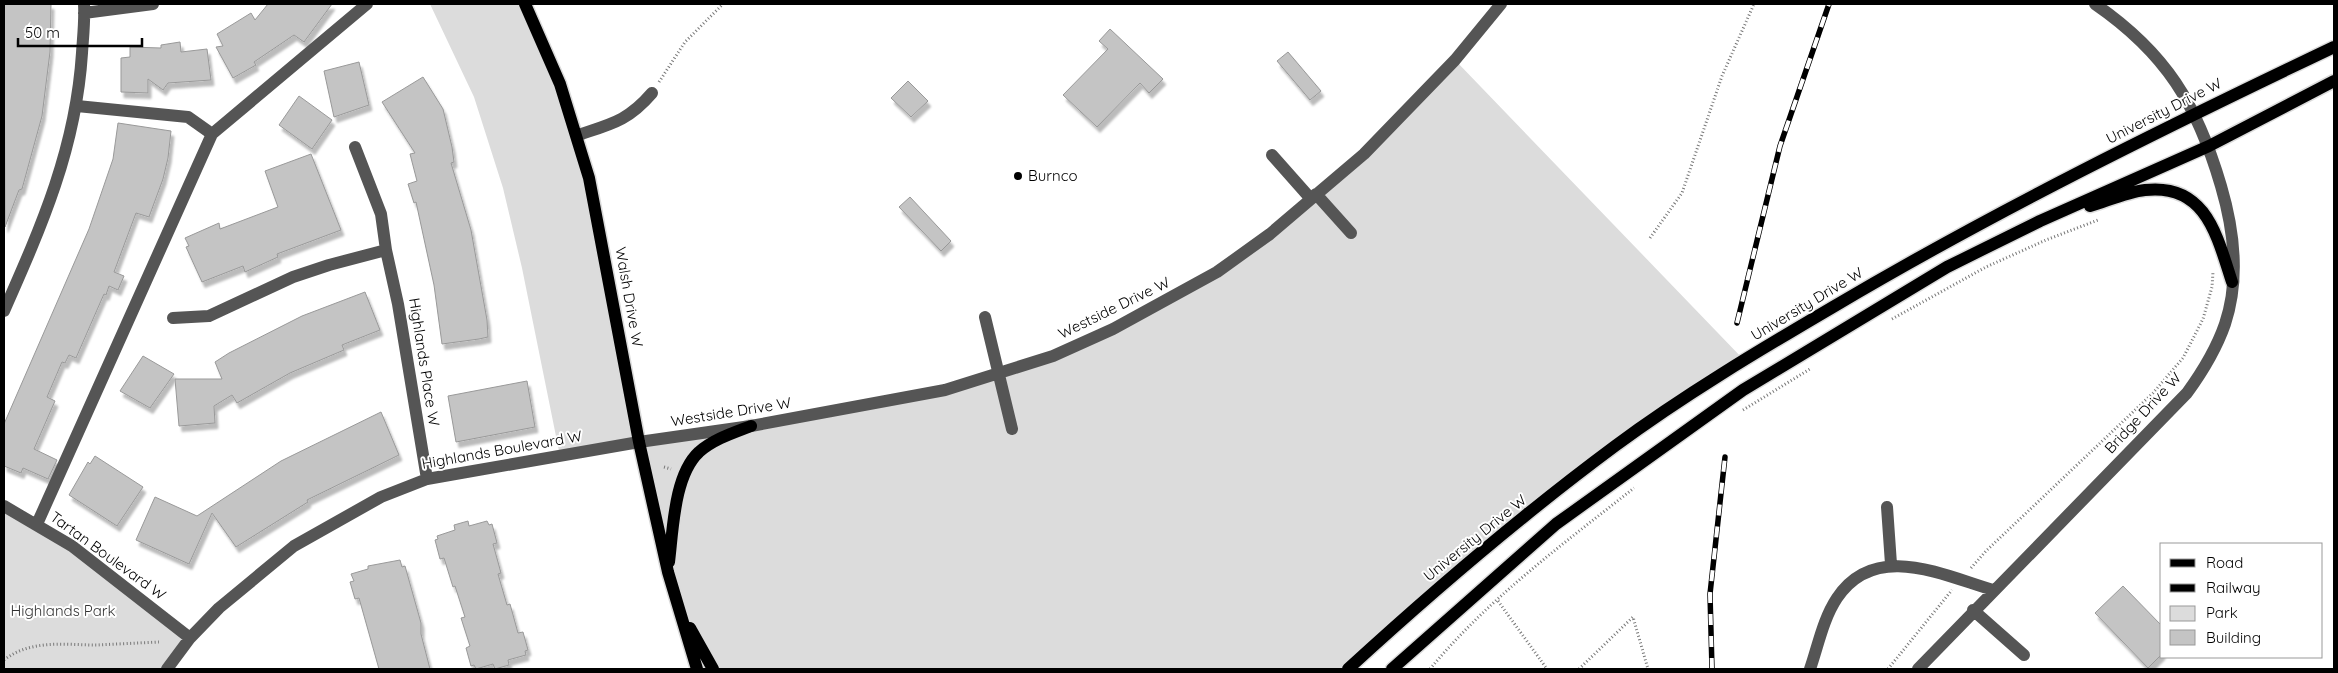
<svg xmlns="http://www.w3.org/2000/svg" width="2338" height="673" font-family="Quicksand,sans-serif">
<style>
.green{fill:#dcdcdc}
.building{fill:#c4c4c4;stroke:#999;filter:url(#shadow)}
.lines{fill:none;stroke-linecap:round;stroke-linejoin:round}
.major-casing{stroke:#dbdbdb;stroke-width:15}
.path{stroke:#777;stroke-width:3;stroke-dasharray:1 2.5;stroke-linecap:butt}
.minor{stroke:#555;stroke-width:12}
.major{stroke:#000;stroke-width:12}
.rail-casing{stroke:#000;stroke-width:5.5}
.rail{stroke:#fff;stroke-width:4;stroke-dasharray:11;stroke-linecap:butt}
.poi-dot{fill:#000;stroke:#fff;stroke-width:2}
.labels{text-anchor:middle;stroke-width:4;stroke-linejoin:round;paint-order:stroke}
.street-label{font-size:15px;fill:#000;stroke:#fff}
.poi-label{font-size:15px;fill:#000;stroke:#fff;text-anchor:start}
.park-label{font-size:15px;fill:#333;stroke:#fff}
</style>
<defs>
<filter id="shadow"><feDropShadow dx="3" dy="5.5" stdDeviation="1" flood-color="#0004"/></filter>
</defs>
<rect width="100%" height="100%" fill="#fff"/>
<path class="green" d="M430,4H525L578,135L639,442L998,375L1167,301L1316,194L1455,60L1744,360L1614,447L1348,669H704L677,604L639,443L560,456L522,268L503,188L474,97Z
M4,506L37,524L190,638L167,669H4Z"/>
<path class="building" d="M4,4H51L50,52L42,116L22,189L19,190L5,227Z
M268,4H332L304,42L294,35L254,62L256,65L233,78L216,47L223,46L217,34L251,13L255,20Z
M1110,29L1163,79L1149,93L1140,83L1097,127L1063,95L1108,49L1099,41Z
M180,42L181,52L207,49L211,80L168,83L163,90L148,79V93L121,92V58L130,57V47L161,48V45Z
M1288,52L1321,91L1310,100L1277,61Z
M359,62L369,105L334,117L324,71Z
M423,77L443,109L452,147L454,162L451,163L471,230L487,320L488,337L479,339L442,344L434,285L416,202L414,203L408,184L417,181L410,154L415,153L382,102Z
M908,81L928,101L911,117L891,98Z
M299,96L332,120L312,149L279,125Z
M118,123L171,131L168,158L163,179L149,217L136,213L114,272L124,276L118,290L109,286L106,295L104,294L76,358L69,355L65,363L62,362L47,397L55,401L34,449L57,460L48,479L23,468L21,473L4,466V424L89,229L113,159Z
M311,154L341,230L277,254L278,257L245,272L243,266L202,282L186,247L189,246L185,238L219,223L220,229L278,207L265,171Z
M910,197L951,241L941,251L899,207Z
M365,292L380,330L342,345L344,350L290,373L237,403L232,395L214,406L215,423L179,426L175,379H222L215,362L229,353L302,316Z
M143,356L174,374L150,408L120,391Z
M527,381L535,427L456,442L448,396Z
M381,412L399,455L307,500L308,502L236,547L212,513L189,564L136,540L155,497L197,516L281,461Z
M95,456L143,487L117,526L69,495L88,462L90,464Z
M468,521L469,526L487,521L489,525L492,524L497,543L493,544L501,573L498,574L507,605L510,604L518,633L523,632L528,650L525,651L526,655L508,660L509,665L495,669L493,664L476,669L474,665L471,666L466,648L470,646L461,618L465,617L455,586L453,587L444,558L440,559L435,540L438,539L437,536L455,530L454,525Z
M400,560L402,567L405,566L421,623V634L430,669H379L359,598L355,599L350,582L354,581L351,574L368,569V566Z
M2123,586L2162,626V654L2148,668L2095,613Z"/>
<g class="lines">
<g class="major-casing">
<path id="major" d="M525,4L560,84L589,178L639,442L668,572L697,669
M2090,206C2107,201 2127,192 2145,190C2206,183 2217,236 2232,282
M669,562C673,530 674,475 699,452C714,439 733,433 751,426
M690,628L713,669
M1348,669C1433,591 1522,515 1615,446C1684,395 1758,351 1833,307C1995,211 2164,128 2334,47
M1392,669L1556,524L1743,390L1947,267L2040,221L2209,146L2334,81"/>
</g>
<path class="path" d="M659,82L685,42L723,4
M1650,238L1682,193L1722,76L1754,4
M1892,319L1986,267L2046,240L2098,220
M1743,410L1810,369
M664,467L671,469
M1971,568L1986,551L2153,393L2183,358L2203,319L2212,287L2213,272
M1498,601L1547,669
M4,660C31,639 65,645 97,645C117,644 138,643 159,642
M1430,669C1488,599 1563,544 1634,488
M1579,669L1633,617L1648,669
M1888,669L1952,590"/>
<path class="minor" d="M84,13L153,4
M77,106L188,117L212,134
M578,135C611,124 628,121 652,93
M355,147L381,214L386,250L398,304L427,479
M1272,155L1311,199
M1316,194L1351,233
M4,311C42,225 76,148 82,53C83,37 85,20 84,4
M985,317L1012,429
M173,318L209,316L293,277L329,265L386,250
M4,506L72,546L190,638
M1887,507L1891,564
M37,524L212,134L367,4
M1973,610L2024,655
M167,669L190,638L219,608L294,546L381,497L427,479L639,442L751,426L945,390L1053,356L1113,329L1217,272L1270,234L1364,154L1455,60L1501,4
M1810,669C1818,646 1823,619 1837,598C1875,541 1942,575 1993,590
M1918,669L2187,393C2203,371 2216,350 2225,324C2240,279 2234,230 2221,186C2197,104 2166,53 2095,4"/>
<use href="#major" class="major"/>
<g class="rail-casing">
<path id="rail" d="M1737,323L1780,146L1829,4
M1712,669L1710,594L1725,457"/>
</g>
<use href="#rail" class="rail"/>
</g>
<circle class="poi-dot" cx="1018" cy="176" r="5"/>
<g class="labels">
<g class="street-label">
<text transform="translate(2164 111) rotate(-27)" y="5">University Drive W</text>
<text transform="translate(629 297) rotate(80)" y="5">Walsh Drive W</text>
<text transform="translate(1807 304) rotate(-31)" y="5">University Drive W</text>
<text transform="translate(1114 308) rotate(-26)" y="5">Westside Drive W</text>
<text transform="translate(424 362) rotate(81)" y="5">Highlands Place W</text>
<text transform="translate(731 412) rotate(-9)" y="5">Westside Drive W</text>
<text transform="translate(2143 413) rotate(-47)" y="5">Bridge Drive W</text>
<text transform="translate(502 450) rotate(-10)" y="5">Highlands Boulevard W</text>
<text transform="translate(1475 538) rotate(-39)" y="5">University Drive W</text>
<text transform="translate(108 556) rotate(36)" y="5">Tartan Boulevard W</text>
</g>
<g class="poi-label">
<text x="1028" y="181">Burnco</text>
</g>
<g class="park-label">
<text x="63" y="616">Highlands Park</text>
</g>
</g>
<rect width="2338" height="673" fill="none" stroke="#000000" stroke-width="10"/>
<rect x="2160" y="543" width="162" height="115" fill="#ffffff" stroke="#999999"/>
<rect x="2170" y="559" width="25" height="8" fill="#000000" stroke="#999999"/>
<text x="2206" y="568" font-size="15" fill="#000000">Road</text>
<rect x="2170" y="584" width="25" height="8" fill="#000000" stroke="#999999"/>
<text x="2206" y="593" font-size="15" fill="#000000">Railway</text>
<rect x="2170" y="606" width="25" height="15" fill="#dcdcdc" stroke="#999999"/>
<text x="2206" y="618" font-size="15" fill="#000000">Park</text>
<rect x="2170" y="630" width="25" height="15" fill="#c4c4c4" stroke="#999999"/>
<text x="2206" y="643" font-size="15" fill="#000000">Building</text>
<path d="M18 38v8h124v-8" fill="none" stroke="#000000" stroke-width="2.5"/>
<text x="25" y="38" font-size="15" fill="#000000" stroke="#ffffff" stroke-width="4" paint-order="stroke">50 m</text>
</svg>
